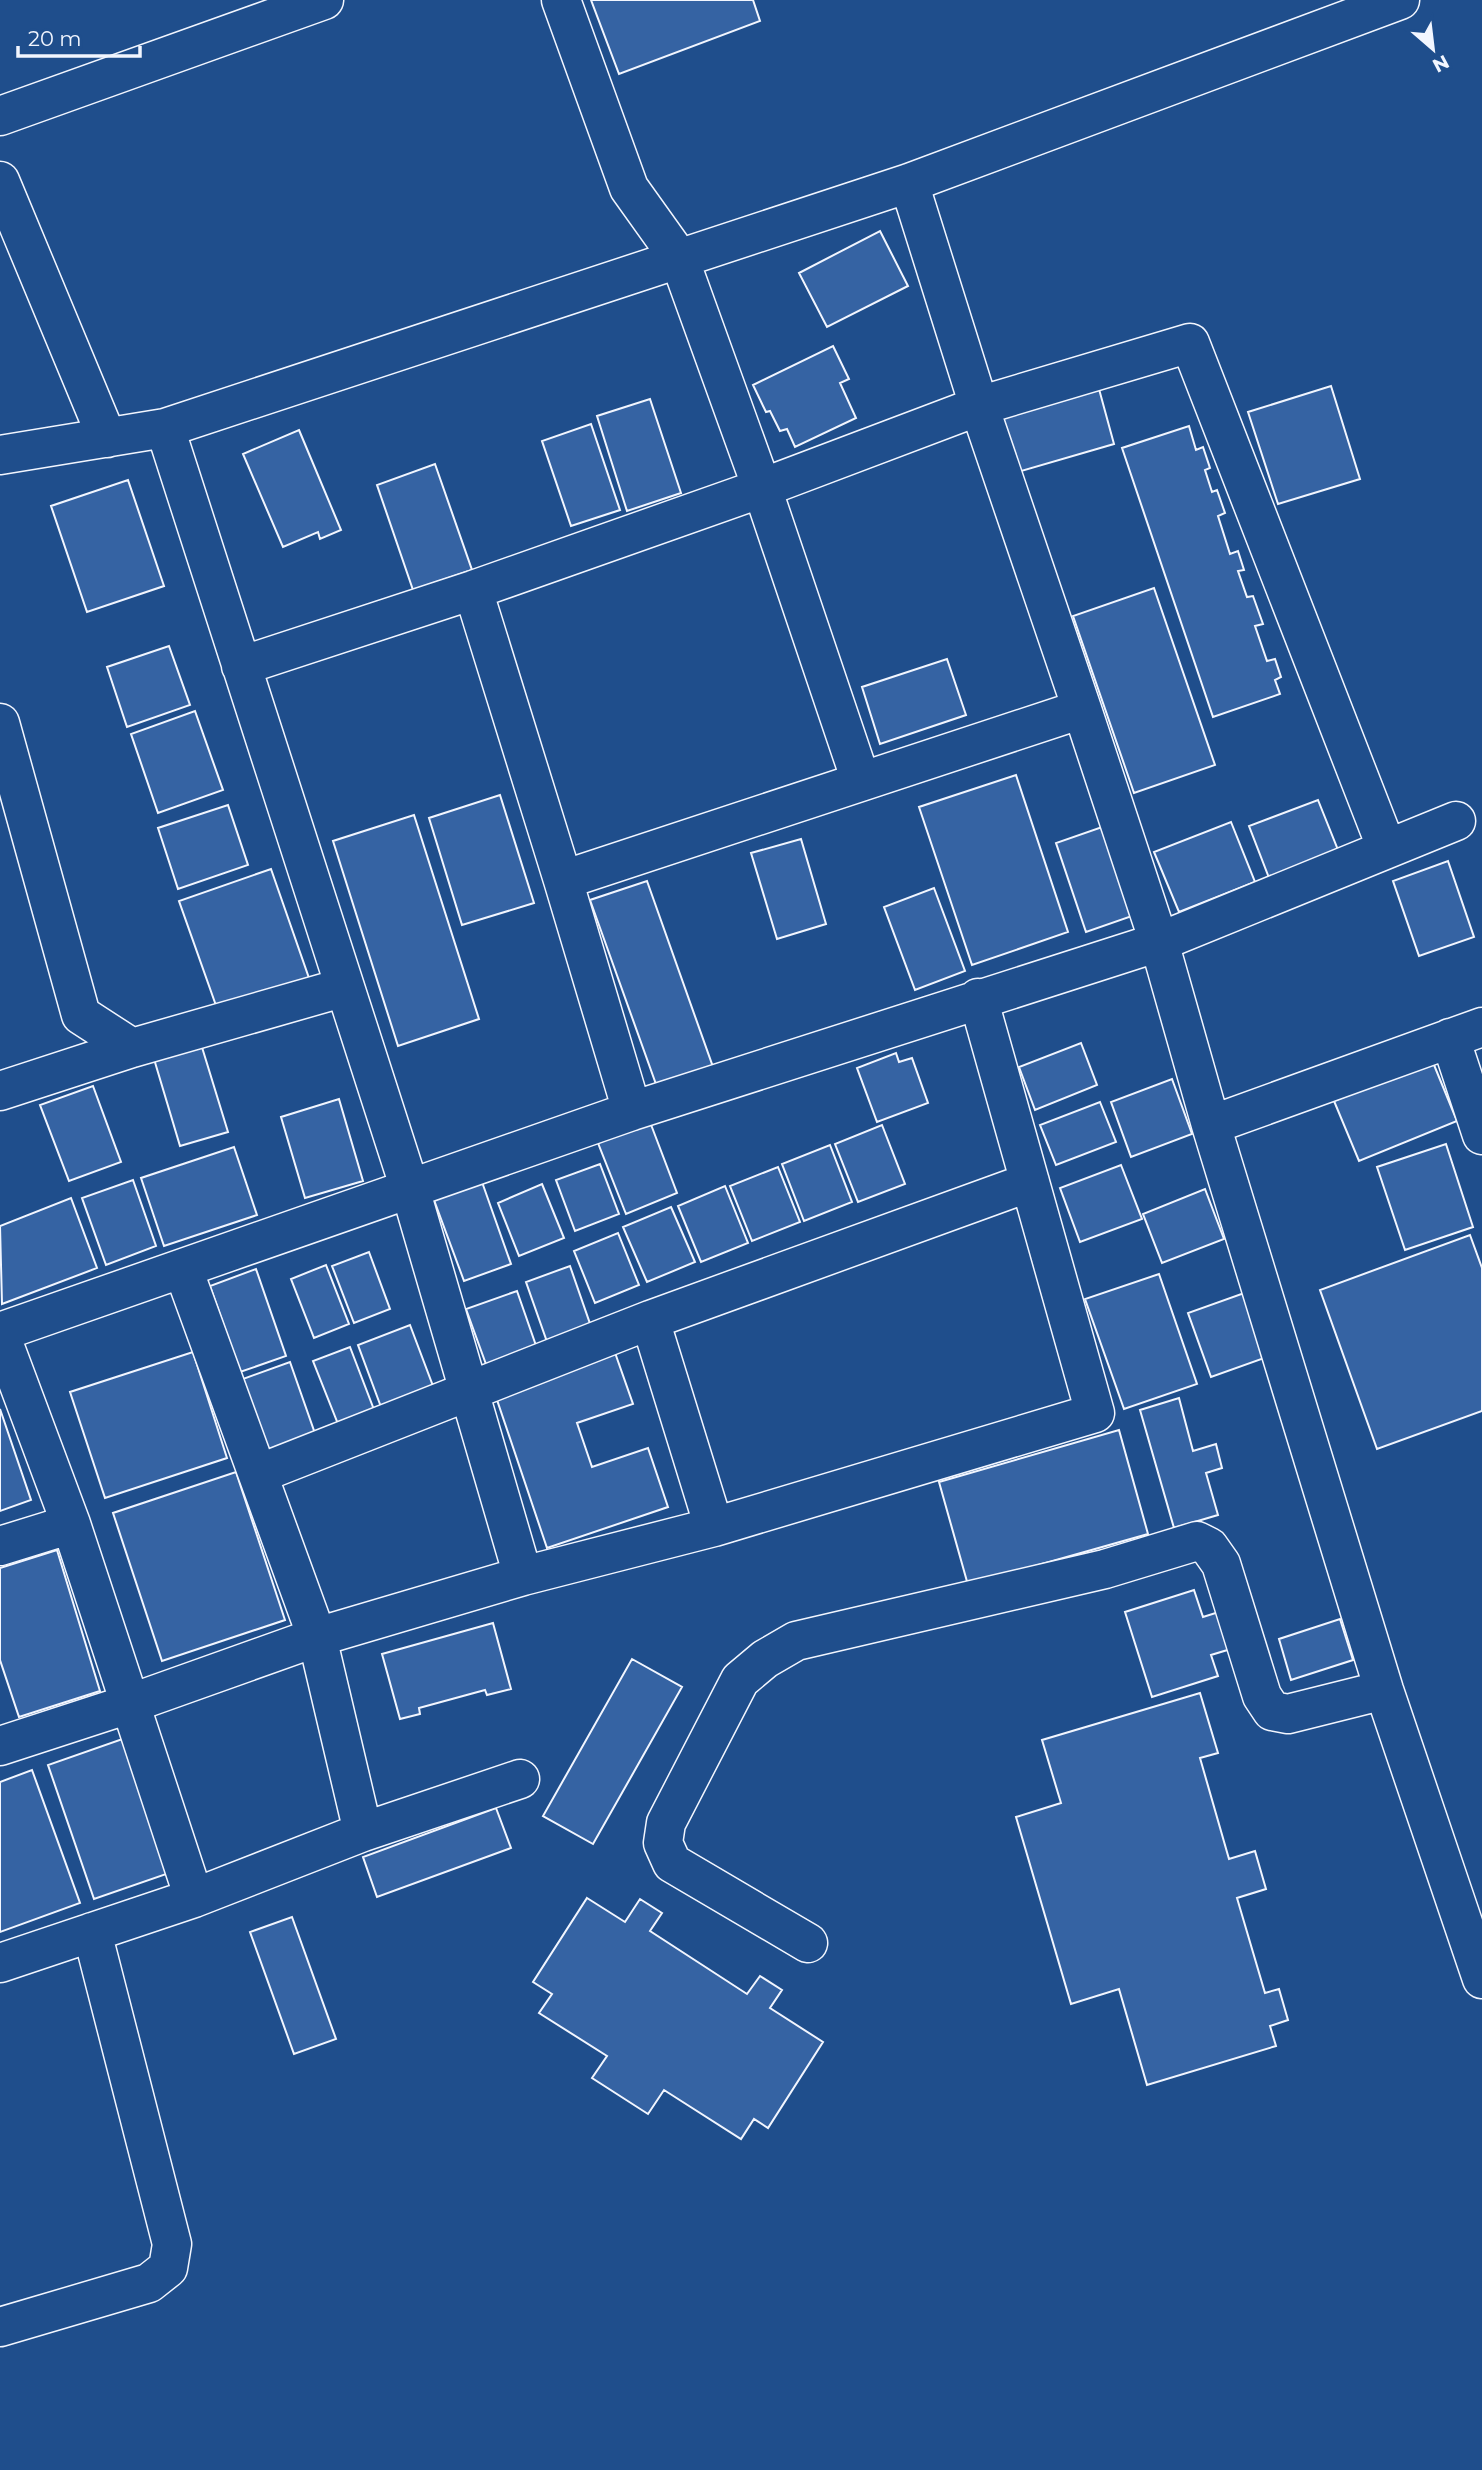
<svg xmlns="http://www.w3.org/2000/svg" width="1482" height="2470" font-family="Montserrat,sans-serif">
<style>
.building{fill:#3563a3;stroke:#f2f6ff;stroke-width:2}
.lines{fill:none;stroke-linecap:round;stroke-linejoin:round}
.minor-casing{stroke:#f2f6ff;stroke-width:41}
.minor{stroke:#1f4e8c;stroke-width:38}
</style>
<rect width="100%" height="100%" fill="#1f4e8c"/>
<path class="building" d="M591,0H753L760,21L619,74Z
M880,231L908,286L827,327L799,273Z
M833,346L849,379L840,383L856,418L795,447L787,429L780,431L770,411L766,412L753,385Z
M1096,378L1114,444L1011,474L992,409Z
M1331,386L1360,479L1278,504L1248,412Z
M650,399L681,493L627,511L597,416Z
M591,424L620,510L571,526L542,441Z
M1189,426L1196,450L1203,447L1210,468L1205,470L1212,492L1217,490L1225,513L1218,516L1230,554L1238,551L1244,570L1238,571L1247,597L1253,596L1263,624L1255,626L1267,661L1275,659L1281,677L1275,680L1280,694L1213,717L1122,448Z
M299,430L341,530L320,539L318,532L283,547L243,454Z
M435,464L472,570L413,590L377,485Z
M128,480L164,586L87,612L51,506Z
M1154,588L1215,765L1134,793L1073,616Z
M169,646L190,705L127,727L107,667Z
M947,659L966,715L880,744L862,687Z
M195,711L223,790L158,813L131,734Z
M1016,775L1068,932L972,965L919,807Z
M500,795L534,903L462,925L429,818Z
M1318,800L1340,855L1271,883L1249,826Z
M228,805L248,865L178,889L158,828Z
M414,815L479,1019L398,1046L333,841Z
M1231,822L1255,882L1179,912L1154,852Z
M1105,826L1135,915L1086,932L1056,843Z
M801,839L826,924L777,939L751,853Z
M1448,861L1474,937L1419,956L1393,881Z
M271,869L310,981L219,1014L179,901Z
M647,881L713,1067L657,1087L590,900Z
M934,888L965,971L915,990L884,907Z
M1081,1043L1097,1085L1035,1110L1019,1067Z
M201,1044L228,1132L180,1146L154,1059Z
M896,1053L899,1062L912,1058L928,1103L877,1122L857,1068Z
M1432,1060L1457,1121L1359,1161L1334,1101Z
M1172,1079L1192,1134L1131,1157L1111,1102Z
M93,1086L121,1162L69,1181L40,1105Z
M339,1099L363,1181L305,1198L281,1117Z
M1100,1102L1116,1142L1056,1165L1040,1125Z
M650,1122L677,1193L626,1214L598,1143Z
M882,1125L905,1184L858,1202L835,1144Z
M1446,1144L1473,1227L1405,1250L1377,1167Z
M830,1145L852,1202L804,1221L782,1164Z
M234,1147L257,1215L164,1246L141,1178Z
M600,1164L619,1214L575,1231L556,1180Z
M1121,1165L1142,1219L1080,1242L1060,1188Z
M778,1167L800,1222L752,1241L730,1186Z
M133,1180L156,1246L106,1265L82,1198Z
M482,1182L511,1264L464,1281L434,1200Z
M542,1184L564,1238L519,1256L498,1203Z
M725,1186L748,1243L701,1262L678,1206Z
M1205,1189L1224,1239L1162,1263L1143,1214Z
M71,1198L97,1268L2,1304L0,1226Z
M671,1207L695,1262L647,1282L623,1227Z
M618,1233L639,1285L595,1303L574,1251Z
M1470,1235L1482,1268V1411L1377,1449L1320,1290Z
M369,1252L390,1309L354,1323L332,1266Z
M326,1265L349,1324L314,1338L291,1279Z
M570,1266L596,1341L552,1356L526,1282Z
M256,1269L286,1356L240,1372L210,1286Z
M1159,1274L1197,1384L1124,1409L1085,1299Z
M517,1291L541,1360L491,1378L466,1309Z
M1247,1292L1270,1356L1211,1377L1188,1313Z
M410,1325L436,1394L384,1415L358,1345Z
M350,1347L376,1415L340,1429L313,1361Z
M613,1347L633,1404L577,1423L592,1467L648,1448L668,1507L547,1548L493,1388Z
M193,1352L227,1458L105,1498L70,1392Z
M290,1362L319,1445L270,1463L240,1380Z
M1179,1398L1193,1451L1216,1444L1222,1468L1206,1473L1218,1515L1174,1528L1140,1410Z
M0,1409L31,1500L0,1511Z
M1119,1430L1148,1534L968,1585L939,1482Z
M236,1472L285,1620L162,1661L113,1513Z
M57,1550L100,1691L19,1717L0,1660V1568Z
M1194,1590L1203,1617L1222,1611L1234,1648L1211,1655L1218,1676L1152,1697L1125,1612Z
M1340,1619L1353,1660L1291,1680L1279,1639Z
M493,1623L511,1689L487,1695L485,1690L419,1708L420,1714L400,1719L382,1654Z
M632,1659L682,1687L593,1844L543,1816Z
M1200,1693L1218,1753L1200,1758L1229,1859L1255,1851L1266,1889L1237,1898L1265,1993L1279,1989L1288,2020L1270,2026L1276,2046L1147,2085L1119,1989L1071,2004L1016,1817L1061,1803L1042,1740Z
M131,1736L178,1870L94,1899L48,1765Z
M32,1770L80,1903L0,1932V1782Z
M496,1808L511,1848L377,1897L363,1857Z
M587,1898L625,1922L640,1899L662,1913L650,1931L747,1994L760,1976L782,1990L770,2008L823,2042L768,2128L754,2119L741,2139L664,2090L648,2114L592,2078L607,2056L539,2013L552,1994L533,1982Z
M292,1917L336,2039L294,2054L250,1932Z"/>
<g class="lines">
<g class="minor-casing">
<path id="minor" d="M561,0L629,188L679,258L762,488L861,781
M0,116L324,0
M0,181L107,438
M909,183L979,406L1082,709L1159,942L1211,1125L1384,1690L1482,1979
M165,428L410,1189L523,1576
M0,455L165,428L909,183L1400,0
M473,590L563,880L632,1111
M241,666L473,590L762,488L979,406L1190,343L1387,849
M0,723L81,1015L132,1048L345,987
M563,880L1082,709
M1450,1038L1482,1135
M0,1091L132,1048
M1211,1125L1482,1027
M183,1269L317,1637L363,1832
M650,1320L714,1527
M0,1332L632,1111L1159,942L1456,821
M0,1334L71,1524L194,1898
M258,1474L650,1320L1030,1182
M0,1546L71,1524
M0,1746L129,1704L317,1637L523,1576L714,1527L1095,1413L978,998
M808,1943L672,1863L663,1843L666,1823L740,1680L765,1659L796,1641L1105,1569L1197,1541L1209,1547L1221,1564L1262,1696L1272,1711L1288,1714L1384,1690
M0,1963L194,1898L363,1832L520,1779
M0,2327L149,2283L168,2268L172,2244L92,1932"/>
</g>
<use href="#minor" class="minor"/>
</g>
<g transform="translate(1433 49) rotate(152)" stroke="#1f4e8c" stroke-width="5" paint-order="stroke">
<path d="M0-5L12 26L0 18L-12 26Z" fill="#f2f6ff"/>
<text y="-10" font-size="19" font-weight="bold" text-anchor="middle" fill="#f2f6ff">N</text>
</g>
<path d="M18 46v10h122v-10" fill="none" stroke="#f2f6ff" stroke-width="3.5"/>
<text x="28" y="46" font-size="21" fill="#f2f6ff" stroke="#1f4e8c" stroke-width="5" paint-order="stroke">20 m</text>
</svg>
